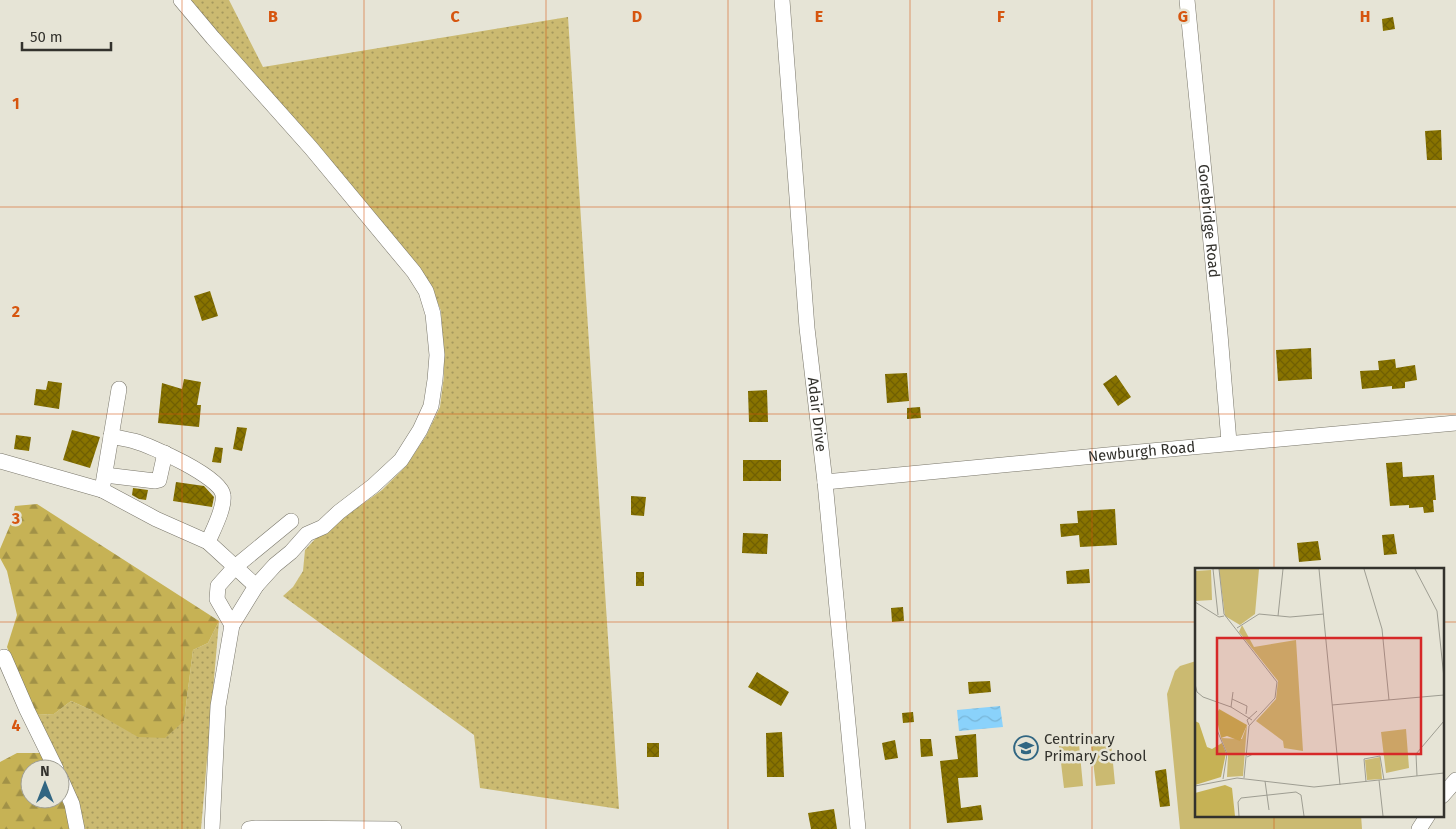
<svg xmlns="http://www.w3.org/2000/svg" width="1456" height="829" font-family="'Fira Sans',sans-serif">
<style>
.grass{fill:url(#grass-dots)}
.forest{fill:url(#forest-firs)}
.park{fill:#cbba71}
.water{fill:url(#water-waves)}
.building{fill:url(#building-cross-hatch)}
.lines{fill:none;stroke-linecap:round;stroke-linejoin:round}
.minor-casing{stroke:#79766a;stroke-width:16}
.minor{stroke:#fff;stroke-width:15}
.grid{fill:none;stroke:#d6550f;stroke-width:1;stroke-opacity:0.55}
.labels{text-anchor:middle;stroke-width:5;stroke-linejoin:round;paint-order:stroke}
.street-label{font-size:15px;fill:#33322d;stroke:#e6e4d6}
.poi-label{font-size:15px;fill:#33322d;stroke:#e6e4d6;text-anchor:start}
.inset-road{fill:none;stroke:#9e9d92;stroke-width:1}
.view{fill:#d62828;fill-opacity:0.15;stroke:#d62828;stroke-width:2.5}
.inset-edge{fill:none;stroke:#33322d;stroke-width:2.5}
.grid-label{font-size:16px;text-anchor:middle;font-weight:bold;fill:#d6550f;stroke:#e6e4d6;stroke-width:5;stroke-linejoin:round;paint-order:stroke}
</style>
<defs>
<pattern id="grass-dots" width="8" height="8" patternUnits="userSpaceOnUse" patternTransform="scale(1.25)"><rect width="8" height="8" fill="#cbba71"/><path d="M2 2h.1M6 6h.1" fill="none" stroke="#a5985d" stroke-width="1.8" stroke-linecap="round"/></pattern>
<pattern id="forest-firs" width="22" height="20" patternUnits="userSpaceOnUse" patternTransform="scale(1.25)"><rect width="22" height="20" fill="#c6b255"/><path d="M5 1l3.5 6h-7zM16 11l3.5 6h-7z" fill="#a19147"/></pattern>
<pattern id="water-waves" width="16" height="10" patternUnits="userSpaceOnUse" patternTransform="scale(1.25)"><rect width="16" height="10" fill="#8ad2fb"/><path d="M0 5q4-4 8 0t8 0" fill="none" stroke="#78b5d7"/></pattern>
<pattern id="building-cross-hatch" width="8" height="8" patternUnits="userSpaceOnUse" patternTransform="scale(1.25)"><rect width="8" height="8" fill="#887300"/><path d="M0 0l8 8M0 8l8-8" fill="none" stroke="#705f03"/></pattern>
</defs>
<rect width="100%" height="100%" fill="#e6e4d6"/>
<path class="grass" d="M184,0H229L263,67L568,17L619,809L480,788L474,735L283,596L293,587L303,571L305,550L317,537L382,490L406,466L426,436L440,407L444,376L441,311L431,287Z
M219,621L201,829H82L34,715L54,714L71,701L91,710L184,721L193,650L208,643Z"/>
<path class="forest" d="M37,504L219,621L208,643L193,650L184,721L165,738L138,737L91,710L71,701L54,714L34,715L7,647L17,615L7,571L0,558V549L11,523L15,506Z
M17,753H42L49,769H30V799H60V793L66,805L69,829H0V762Z"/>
<path class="park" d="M1196,661V815H1361L1362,829H1180L1167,694L1175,671L1180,666Z
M1111,742L1115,784L1096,786L1091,744Z
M1079,744L1083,786L1064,788L1059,746Z"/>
<path class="water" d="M1000,706L1003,727L959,731L957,710Z"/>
<path class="building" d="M1393,17L1395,29L1383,31L1382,19Z
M1441,130L1442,160H1427L1425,131Z
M210,291L218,316L202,321L194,296Z
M1311,348L1312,379L1278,381L1276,350Z
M1395,359L1396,368L1415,365L1417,380L1405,382V388L1392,389V386L1362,389L1360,371L1379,370L1378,361Z
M907,373L909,401L887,403L885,374Z
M1116,375L1131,397L1118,406L1103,384Z
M184,379L201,382L197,405H201L199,427L158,423L162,383L182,389Z
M48,381L62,383L59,409L34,405L36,389L46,390Z
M767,390L768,422H749L748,391Z
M920,407L921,418L907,419V408Z
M237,427L247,428L242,451L233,449Z
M72,430L100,437L90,468L63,460Z
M16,435L31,437L29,451L14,449Z
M215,447L223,448L221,463L212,462Z
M743,460H781V481H743Z
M1402,462L1403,477L1434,475L1436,500H1433L1434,512L1424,513L1423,507L1409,508V505L1390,506L1386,463Z
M176,482L204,486L214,497L212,507L173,501Z
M133,488L148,490L146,500L139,499L132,495Z
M631,496L646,497L644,516L631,515Z
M1115,509L1117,545L1080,547L1079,535L1061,537L1060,524L1078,523L1077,511Z
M743,533L768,534L767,554L742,553Z
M1394,534L1397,554L1384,555L1382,535Z
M1318,541L1321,560L1299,562L1297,543Z
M1089,569L1090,583L1067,584L1066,571Z
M636,572H644V586H636Z
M903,607L904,621L892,622L891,608Z
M757,672L789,692L781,706L748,687Z
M990,681L991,692L969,694L968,682Z
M913,712L914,722L903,723L902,713Z
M782,732L784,777H767L766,733Z
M976,734L978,777L958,778L961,808L981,805L983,820L947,823L940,761L958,759L955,736Z
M920,739H931L933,756L921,757Z
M895,740L898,758L885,760L882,743Z
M647,743H659V757H647Z
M1166,769L1170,806L1160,807L1155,771Z
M834,809L837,829H811L808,813Z"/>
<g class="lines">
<g class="minor-casing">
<g id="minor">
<path d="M181,0L213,38L311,148L414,272L426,291L433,314L437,355L435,380L431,406L420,430L401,460L373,486L339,512L323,527L307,534L291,552L275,565L256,586L232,625L218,706L212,829"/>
<path id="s1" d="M782,0L807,328L825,482L858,829"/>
<path id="s2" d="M1187,0L1220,334L1229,442"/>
<path d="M111,436C119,438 126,439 134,441C152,446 221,477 223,495C225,508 213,530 208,542"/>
<path d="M0,461L102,490L156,519L208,542L256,586"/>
<path d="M105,475L155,481L159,480L165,453"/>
<path id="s3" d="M825,482C1035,462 1246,441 1456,423"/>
<path d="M102,490L119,389"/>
<path d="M232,625L217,599L218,586L235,567L291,521"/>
<path d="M4,657L27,710L56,769"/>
<path d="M60,777L72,804L77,829"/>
<path d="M1442,796L1456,780"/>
<path d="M249,829L256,828L394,829"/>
<path d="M1419,829L1428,815"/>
</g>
</g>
<use href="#minor" class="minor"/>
</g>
<path class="grid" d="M182,0V829M364,0V829M546,0V829M728,0V829M910,0V829M1092,0V829M1274,0V569M0,207H1456M0,414H1456M0,622H1196M1442,622H1456M1274,815V829"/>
<defs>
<g id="school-ring" transform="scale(1.25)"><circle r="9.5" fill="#e6e4d6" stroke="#316682" stroke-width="1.5"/><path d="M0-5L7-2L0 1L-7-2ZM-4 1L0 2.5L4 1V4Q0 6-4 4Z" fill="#316682"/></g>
</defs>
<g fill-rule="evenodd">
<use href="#school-ring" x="1026" y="748"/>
</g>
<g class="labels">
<g class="street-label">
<text dy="5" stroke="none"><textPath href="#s2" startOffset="222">Gorebridge Road</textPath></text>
<text dy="5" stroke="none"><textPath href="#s1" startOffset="416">Adair Drive</textPath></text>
<text dy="5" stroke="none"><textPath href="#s3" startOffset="318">Newburgh Road</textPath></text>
</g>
<g class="poi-label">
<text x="1044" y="744">Centrinary<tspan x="1044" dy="17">Primary School</tspan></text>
</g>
</g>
<g transform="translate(1195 568)">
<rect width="249" height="249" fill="#e6e4d6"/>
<path d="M24,1H64L60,46L45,57L30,48ZM47,57L59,79L101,72L108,183L89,180L88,173L61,153L81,131L83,113L44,64ZM52,157L48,208L32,209L33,187L26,170L47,171ZM185,189L187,211L172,212L170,192Z" fill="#cbba71"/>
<path d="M24,141L52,157L45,173L32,168L26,170L21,148ZM0,153L4,155L12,179L17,181L27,175L31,185L26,209L0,217ZM30,217L37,220L40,248H0V225Z" fill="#c6b255"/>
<path d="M16,2L17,32L1,33L0,3ZM211,161L214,200L191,205L186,164Z" fill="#cbba71"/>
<path class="inset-road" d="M18,1L23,47M24,1L29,46L82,114L80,130L54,158L49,210M124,1L145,217M169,1L187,61L194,132M220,1L242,43L249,110M0,34L24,49L29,48M83,48L88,1M42,60L64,46L95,49L129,46M0,116L2,124L8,129L36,139L57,152M37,131L52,138L51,146M137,137L249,127M36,139L38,124M54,157L52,152L62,143M22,162L32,186L28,211M52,189L58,186H77M222,208L221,186L249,153M184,212L188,248M70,213L74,242M171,214L169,191L185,188L189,212M0,218L42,210L119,219L249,205M44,248L43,234L46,230L101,224L106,227L109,248"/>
<path class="view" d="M22,70H226V186H22Z"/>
<rect width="249" height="249" class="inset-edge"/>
</g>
<g class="grid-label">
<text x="273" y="22">B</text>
<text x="455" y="22">C</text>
<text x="637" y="22">D</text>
<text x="819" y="22">E</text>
<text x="1001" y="22">F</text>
<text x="1183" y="22">G</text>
<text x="1365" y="22">H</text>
<text x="16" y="109">1</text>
<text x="16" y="317">2</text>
<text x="16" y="524">3</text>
<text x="16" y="731">4</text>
</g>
<g transform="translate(45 784)"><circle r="24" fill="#e6e4d6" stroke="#9e9d92"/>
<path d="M0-4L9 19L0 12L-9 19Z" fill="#316682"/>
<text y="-8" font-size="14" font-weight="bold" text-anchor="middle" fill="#33322d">N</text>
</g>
<path d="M22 42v8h89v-8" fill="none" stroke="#33322d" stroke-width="2.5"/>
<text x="30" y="42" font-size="15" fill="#33322d" stroke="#e6e4d6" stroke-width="4" paint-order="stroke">50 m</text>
</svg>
